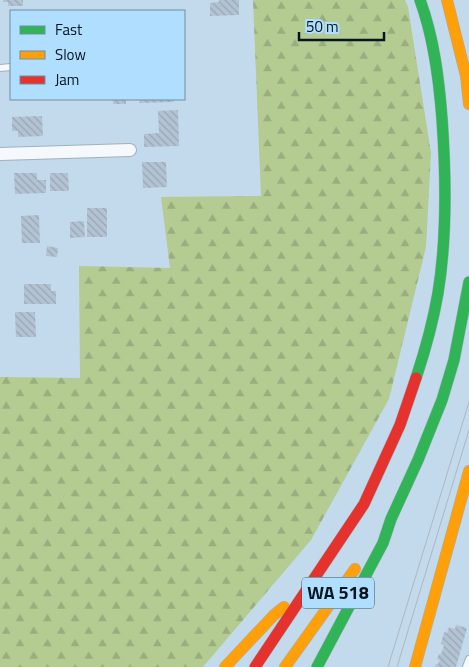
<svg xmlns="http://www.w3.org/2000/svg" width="469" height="667" font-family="'Titillium Web',sans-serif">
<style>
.forest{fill:url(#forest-firs)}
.building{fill:url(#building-back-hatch)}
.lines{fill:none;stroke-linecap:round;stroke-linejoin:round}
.lane-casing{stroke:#9eb1be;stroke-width:8}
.street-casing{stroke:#9eb1be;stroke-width:14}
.fast-casing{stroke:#9eb1be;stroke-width:12}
.slow-casing{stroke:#9eb1be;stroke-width:12}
.jam-casing{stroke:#9eb1be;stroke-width:12}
.lane{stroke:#f6f9fc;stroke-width:6}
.street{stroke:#f6f9fc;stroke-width:12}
.fast{stroke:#30b455;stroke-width:11}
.slow{stroke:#ff9f0a;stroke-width:11}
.jam{stroke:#e5322d;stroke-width:11}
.tram{stroke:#b1b7bc;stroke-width:1}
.labels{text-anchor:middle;stroke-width:4;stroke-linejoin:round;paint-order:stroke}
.shield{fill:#b0defe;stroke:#385263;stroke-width:1}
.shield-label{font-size:18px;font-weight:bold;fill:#051621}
</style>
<defs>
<pattern id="forest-firs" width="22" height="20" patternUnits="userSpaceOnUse" patternTransform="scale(1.25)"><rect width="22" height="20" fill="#b4cc92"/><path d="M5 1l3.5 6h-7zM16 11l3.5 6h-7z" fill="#99ae7e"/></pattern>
<pattern id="building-back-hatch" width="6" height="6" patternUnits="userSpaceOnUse" patternTransform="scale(1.25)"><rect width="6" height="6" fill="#b3c3d3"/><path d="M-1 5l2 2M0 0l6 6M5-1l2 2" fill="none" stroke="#98a7b5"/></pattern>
</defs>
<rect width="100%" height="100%" fill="#c2daec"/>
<path class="forest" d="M253,0H405L408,7L431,153L426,247L389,399L311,540L203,667H0V377L80,378L79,266L170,268L161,197L261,196Z"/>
<path class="building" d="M3,0H23V6H8V2H3Z
M219,0H239V15L210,16V3L219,2Z
M113,99H126V104H113Z
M139,99H174V102L140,103Z
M178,110L179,146L144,147V134L159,133L158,111Z
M42,116L43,136L18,137V131H12V117Z
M142,162H166L167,187L143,188Z
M14,173H37V180H46V193L15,194Z
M50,173H68L69,191H50Z
M87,208H107V237H87Z
M39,215L40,243H22L21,216Z
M84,221L85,237L70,238V222Z
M47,246L58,248L57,257L46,256Z
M24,284H51V291H56V304H24Z
M15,312H35L36,337H16Z
M456,625L467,628L456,667H435L436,664H438L440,660L437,659L439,654H441L444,645L441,644L444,632L447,633L449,627L455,629Z"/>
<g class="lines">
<g class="lane-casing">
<path id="lane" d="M0,68L11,67
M466,667L469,659"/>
</g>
<g class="street-casing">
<path id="street" d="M0,154L130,150"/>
</g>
<g class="fast-casing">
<path id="fast" d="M416,378C425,351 433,322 438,293C447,238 446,175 442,119C439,79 434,38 420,0
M317,667L383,543L391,519L418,460L442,400L454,360L469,282"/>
</g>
<g class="slow-casing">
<path id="slow" d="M447,0L466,76L469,104
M225,667L274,615L284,607
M285,667L355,569
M415,667L469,471"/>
</g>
<g class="jam-casing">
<path id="jam" d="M255,667L364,504L400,425L416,378"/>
</g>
<use href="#lane" class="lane"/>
<use href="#street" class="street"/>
<use href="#fast" class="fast"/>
<use href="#slow" class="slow"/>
<use href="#jam" class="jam"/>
<path class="tram" d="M388,667L469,402
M397,667L469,430"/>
</g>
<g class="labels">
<rect class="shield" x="302" y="577.5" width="72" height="31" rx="4"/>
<g class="shield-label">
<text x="338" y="599">WA 518</text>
</g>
</g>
<rect x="10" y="10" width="175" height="90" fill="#b0defe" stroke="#6c8ea6"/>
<rect x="20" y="26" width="25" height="8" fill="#30b455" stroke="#6c8ea6"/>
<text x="55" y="35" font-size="15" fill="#051621">Fast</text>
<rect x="20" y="51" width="25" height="8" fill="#ff9f0a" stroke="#6c8ea6"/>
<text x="55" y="60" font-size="15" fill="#051621">Slow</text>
<rect x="20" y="76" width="25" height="8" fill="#e5322d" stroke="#6c8ea6"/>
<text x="55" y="85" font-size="15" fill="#051621">Jam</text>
<path d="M299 32v8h85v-8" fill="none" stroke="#051621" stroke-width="2.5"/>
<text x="306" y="32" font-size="15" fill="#051621" stroke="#b0defe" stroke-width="4" paint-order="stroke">50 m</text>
</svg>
